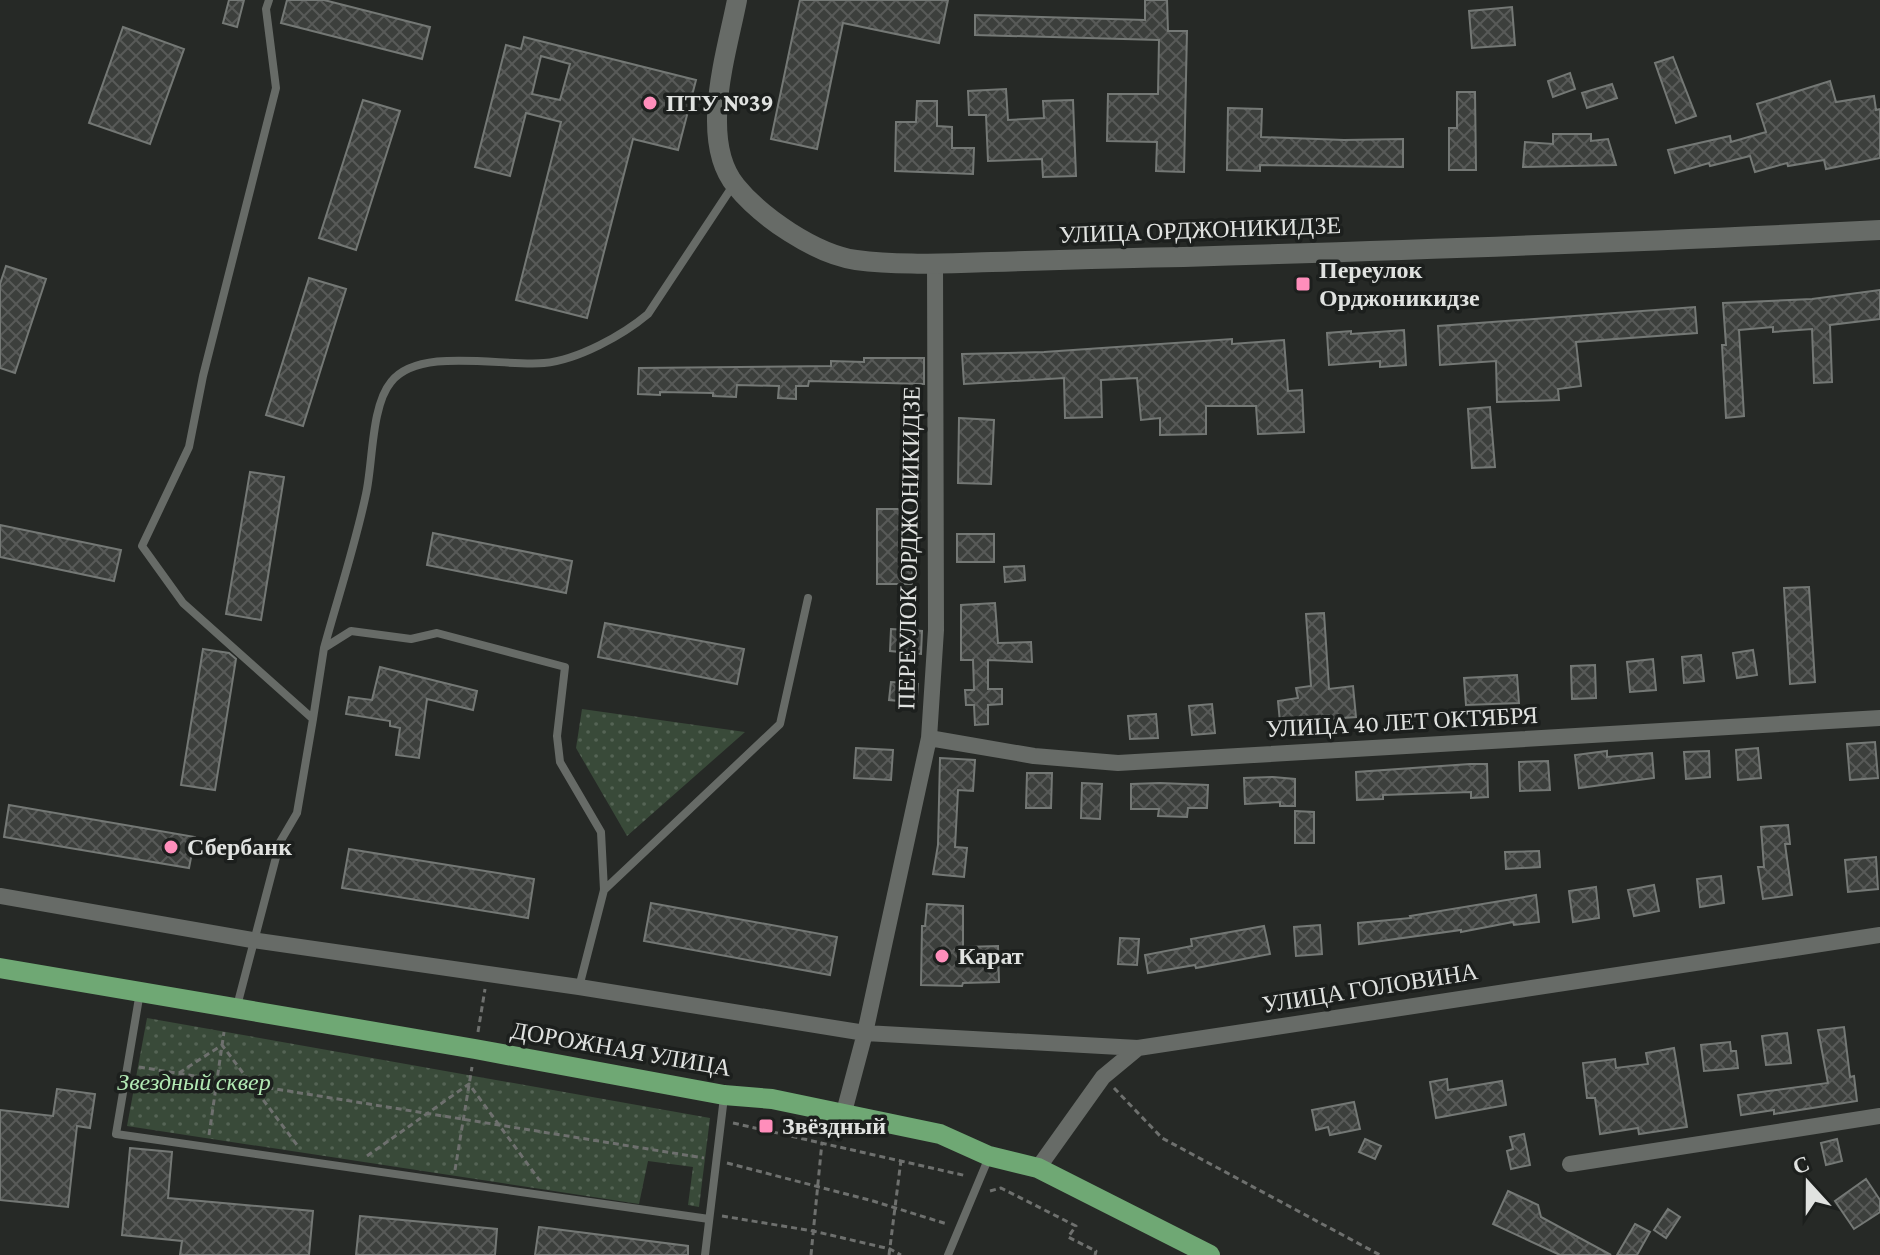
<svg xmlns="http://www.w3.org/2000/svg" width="1880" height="1255" font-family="'Crimson Pro',serif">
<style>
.green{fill:url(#green-dots)}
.building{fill:url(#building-cross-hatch);stroke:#747875;stroke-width:2;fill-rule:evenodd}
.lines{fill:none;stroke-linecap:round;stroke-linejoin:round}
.path{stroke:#6e706e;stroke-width:3;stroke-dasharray:6 4;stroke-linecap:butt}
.service{stroke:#676b67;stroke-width:8}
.minor{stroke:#676b67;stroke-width:16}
.secondary{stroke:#676b67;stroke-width:20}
.primary{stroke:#6fa874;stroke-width:20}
.poi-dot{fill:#ff8ebb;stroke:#1c1f1d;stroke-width:3}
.labels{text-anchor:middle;stroke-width:7;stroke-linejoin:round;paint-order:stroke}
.poi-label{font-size:24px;font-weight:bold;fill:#e0e2e0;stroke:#1c1f1d;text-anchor:start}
.street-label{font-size:24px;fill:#e0e2e0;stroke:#1c1f1d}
.park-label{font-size:24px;font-style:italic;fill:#b2e9b4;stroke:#1c1f1d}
</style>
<defs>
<pattern id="green-dots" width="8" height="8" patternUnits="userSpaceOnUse" patternTransform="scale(2)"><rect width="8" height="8" fill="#394a39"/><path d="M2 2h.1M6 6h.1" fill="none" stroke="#556455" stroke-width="1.8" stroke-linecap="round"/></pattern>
<pattern id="building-cross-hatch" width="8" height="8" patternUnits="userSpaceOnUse" patternTransform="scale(2)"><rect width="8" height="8" fill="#3c3f3c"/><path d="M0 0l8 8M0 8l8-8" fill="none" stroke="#585a58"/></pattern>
</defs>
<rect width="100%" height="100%" fill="#262926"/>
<path class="green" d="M582,709L745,732L627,836L576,748Z
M147,1018L710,1118L699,1207L688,1205L693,1167L648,1161L639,1204L127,1126Z"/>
<path class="building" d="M229,0H244L237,27L223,23Z
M287,0H324L430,27L422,59L281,23Z
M800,0H948L939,43L843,23L817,149L771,139Z
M1145,0H1167L1168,31H1187L1184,172L1156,171L1157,142L1107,141L1108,94H1158L1159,40L975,35V15L1145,20Z
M1512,7L1515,45L1472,48L1469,11Z
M123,27L184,49L150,144L89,123Z
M524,37L696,80L678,150L633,139L587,318L516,300L561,122L526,113L510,176L475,167L506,45L521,49ZM541,56L570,64L560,100L532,94Z
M1673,57L1696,116L1676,123L1655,63Z
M1570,73L1575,89L1553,97L1548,81Z
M1830,81L1836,102L1874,96L1876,110L1880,109V158L1826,169L1824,160L1788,166L1787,163L1755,172L1750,156L1710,166L1709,163L1675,173L1668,150L1730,136L1731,142L1766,132L1757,104Z
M1612,84L1617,98L1587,108L1582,93Z
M1006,89L1008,120L1044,118L1043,101L1073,100L1076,176L1043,177L1042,159L988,161L986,115H969L968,91Z
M1457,92H1475L1476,170H1449V128H1457Z
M363,100L400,111L356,250L319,238Z
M917,101H937V126L952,127V148H974L973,174L895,171L896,122H916Z
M1228,108L1262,109L1261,137L1344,140L1403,139V167L1260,165V171L1227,170Z
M1553,134H1591V141L1608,139L1616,165L1523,167L1525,142L1553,144Z
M6,266L46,279L15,373L0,368V284Z
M309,278L346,289L303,426L266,415Z
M1880,290V319L1830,325L1832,382L1814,383L1812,329L1773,332V327L1739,330L1744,416L1726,418L1722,345H1726L1723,303L1812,299Z
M1695,307L1697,333L1576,342L1581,386L1558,389L1559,400L1497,402L1496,361L1440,365L1438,326Z
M1404,330L1406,365L1380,367V361L1329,365L1327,333L1351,331V334Z
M1232,339V344L1284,340L1288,391L1302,390L1304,432L1258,434L1256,406H1206V434L1160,435V418L1141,420L1137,378L1101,380L1102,417L1065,418L1064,378L964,384L962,354L1044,352Z
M864,358H924V384L809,381L808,386H796V399L778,398L779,386L737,385L736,397L713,396V393L660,392V395L638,394L639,368L831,366V361L864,362Z
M1490,407L1495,467L1472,468L1468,409Z
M959,418L994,420L991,484L958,483Z
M250,472L284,477L261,620L226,614Z
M877,509H912V584H877Z
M0,525L121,550L114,581L0,557Z
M433,533L572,561L566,593L427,565Z
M957,534H994V562H957Z
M1024,566L1025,580L1005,582L1004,567Z
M1809,587L1815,682L1790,684L1784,588Z
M995,603L998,643L1031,642L1032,662L988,660V689H1002V704L988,705V724L975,725L974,705H966L965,690H974L973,660H961V605Z
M1324,613L1329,689L1353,686L1356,717L1330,719L1329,715L1280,722L1278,701L1298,698L1296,688L1311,686L1306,614Z
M605,623L744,649L737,684L598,657Z
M891,629L922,631L921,654L890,651Z
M203,649L229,653L236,659L215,790L181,785Z
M1753,650L1757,675L1737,678L1733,653Z
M1701,655L1704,681L1684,683L1682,657Z
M1653,659L1656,690L1630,692L1627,662Z
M1595,665L1596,698L1572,699L1571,666Z
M380,667L477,691L473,710L427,699L419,758L396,755L400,728L390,726V721L346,714L349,697L372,700Z
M1517,675L1519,703L1466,705L1464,678Z
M891,682L918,684L916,708L899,706V701L889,700Z
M1212,704L1215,733L1192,735L1189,706Z
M1156,714L1158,738L1130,739L1128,716Z
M1875,742L1878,778L1850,780L1847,744Z
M856,748L893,750L891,780L854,778Z
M1758,748L1761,778L1738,780L1736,750Z
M1607,751V757L1652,753L1654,778L1579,788L1575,755Z
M1709,751L1710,777L1686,779L1684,752Z
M940,758L975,760L973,791L958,790L955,847L967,848L964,877L933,874L938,845Z
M1548,761L1550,790L1520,791L1519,762Z
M1470,764H1487L1488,797L1471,798V792L1383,795V799L1357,800L1356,772Z
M1027,773H1052L1051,808H1026Z
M1273,777L1295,779V806H1280V802L1245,804L1244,778Z
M1082,783L1102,784L1100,819L1081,818Z
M1160,783L1208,785L1207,808H1188L1187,817L1158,816L1159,809H1131V784Z
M9,805L195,837L189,868L4,837Z
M1295,811L1314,812V843H1295Z
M1788,825L1790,844H1785L1792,895L1763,899L1758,867H1764L1761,827Z
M349,849L534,879L528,918L342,888Z
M1539,851L1540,867L1506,869L1505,852Z
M1876,857L1878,889L1848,892L1845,860Z
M1721,876L1724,903L1700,907L1697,879Z
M1654,885L1659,911L1634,916L1628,890Z
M1596,887L1599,918L1573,922L1569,891Z
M1536,895L1539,922L1514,925L1513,922L1461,932V930L1359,944L1358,923L1411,918L1410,916Z
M651,903L837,937L830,975L644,941Z
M927,904L963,906V947L998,946L999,982L963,983L962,986L921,985L922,926H925Z
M1320,925L1322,954L1296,956L1294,927Z
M1264,926L1270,954L1196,968L1195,965L1148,973L1145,955L1192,946L1191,939Z
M1120,938L1139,939L1137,965L1118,964Z
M1844,1027L1850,1077L1854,1076L1857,1101L1774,1114V1110L1741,1115L1738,1095L1828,1083L1818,1030Z
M1787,1033L1791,1063L1766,1065L1762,1036Z
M1730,1042L1731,1051H1736L1738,1068L1704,1071L1701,1045Z
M1674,1048L1687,1127L1639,1134L1638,1128L1600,1134L1595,1098H1587L1583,1063L1615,1059L1616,1068L1648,1064L1646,1053Z
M1447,1079L1448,1090L1502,1081L1506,1105L1436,1118L1430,1082Z
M57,1089L95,1094L90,1128L77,1126L68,1207L0,1200V1110L53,1116Z
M1354,1102L1360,1129L1330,1135L1328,1127L1316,1130L1312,1110Z
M1524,1134L1530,1165L1511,1169L1507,1151L1513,1149L1510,1137Z
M1365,1139L1381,1146L1375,1159L1359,1152Z
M1837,1139L1842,1161L1826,1165L1821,1143Z
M130,1148L172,1152L168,1198L313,1211L309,1255H180L182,1241L122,1235Z
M1866,1179L1880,1200V1212L1854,1229L1835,1201Z
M1508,1191L1538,1205L1541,1217L1611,1255H1560L1493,1224Z
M1668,1209L1680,1217L1666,1238L1654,1230Z
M360,1216L497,1229L495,1255H356Z
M1635,1224L1650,1232L1637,1255H1617Z
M539,1227L688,1246V1255H535Z"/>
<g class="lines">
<path class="path" d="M478,1032L485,989
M139,1067L704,1158
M179,1073L222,1045L297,1145
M1114,1088L1162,1138L1380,1255
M733,1123L967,1176
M209,1135L224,1032
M367,1156L469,1084L540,1181
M727,1163L873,1201L947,1224
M455,1170L472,1067
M990,1191L1001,1188L1076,1226L1068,1237L1096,1251L1095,1255
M722,1216L813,1231L890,1249L901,1255
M811,1255L822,1142
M889,1255L901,1160"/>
<path class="service" d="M324,648C338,597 355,546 366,494C373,463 371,406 391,382C419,346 503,367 544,363C578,360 623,335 648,314L734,184
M313,719L324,648L351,631L411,639L437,633L565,667L557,736L560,762L601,832L604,890L579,987
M604,890L780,724L808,598
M140,992L116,1134L709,1219
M237,1006L280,842L297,813L313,719L183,603L142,546L189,447L203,376L276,88L266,9L269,0
M705,1255L724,1097
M948,1255L989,1157"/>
<path class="minor" d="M929,738L1034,756L1118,763L1880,718
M0,896L252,940L579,987L865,1033L1138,1048L1880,935
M844,1112L865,1033L929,738L936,630L935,263
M1570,1164L1880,1116
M1038,1168L1103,1077L1138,1048"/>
<path class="secondary" d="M737,0C727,52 698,140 736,186C761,217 815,254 856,260C900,266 948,263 992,262C1056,260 1120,258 1184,257C1416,250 1648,242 1880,230"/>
<path class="primary" d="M0,968L475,1049L724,1095L772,1099L940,1134L989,1156L1038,1168L1210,1255"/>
</g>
<g class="poi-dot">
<circle cx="650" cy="103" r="8"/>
<rect x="1295" y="276" width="16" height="16" rx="4"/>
<circle cx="171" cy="847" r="8"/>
<circle cx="942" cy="956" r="8"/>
<rect x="758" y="1118" width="16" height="16" rx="4"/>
</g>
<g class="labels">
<g class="poi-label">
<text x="666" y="111">ПТУ №39</text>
<text x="1319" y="278">Переулок<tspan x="1319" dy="28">Орджоникидзе</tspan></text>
<text x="187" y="855">Сбербанк</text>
<text x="958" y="964">Карат</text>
<text x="782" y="1134">Звёздный</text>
</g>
<g class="street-label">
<text transform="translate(1200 230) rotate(-2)" y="8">УЛИЦА ОРДЖОНИКИДЗЕ</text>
<text transform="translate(909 548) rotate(-89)" y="8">ПЕРЕУЛОК ОРДЖОНИКИДЗЕ</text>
<text transform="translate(1402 722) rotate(-3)" y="8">УЛИЦА 40 ЛЕТ ОКТЯБРЯ</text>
<text transform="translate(1370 988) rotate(-9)" y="8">УЛИЦА ГОЛОВИНА</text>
<text transform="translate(621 1049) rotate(10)" y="8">ДОРОЖНАЯ УЛИЦА</text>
</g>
<g class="park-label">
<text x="194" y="1090">Звездный сквер</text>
</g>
</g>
<g transform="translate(1808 1183) rotate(339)" stroke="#1c1f1d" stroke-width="6" paint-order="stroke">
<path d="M0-6L14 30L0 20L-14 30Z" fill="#e0e2e0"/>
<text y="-12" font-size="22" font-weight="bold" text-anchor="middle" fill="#e0e2e0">С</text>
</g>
</svg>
